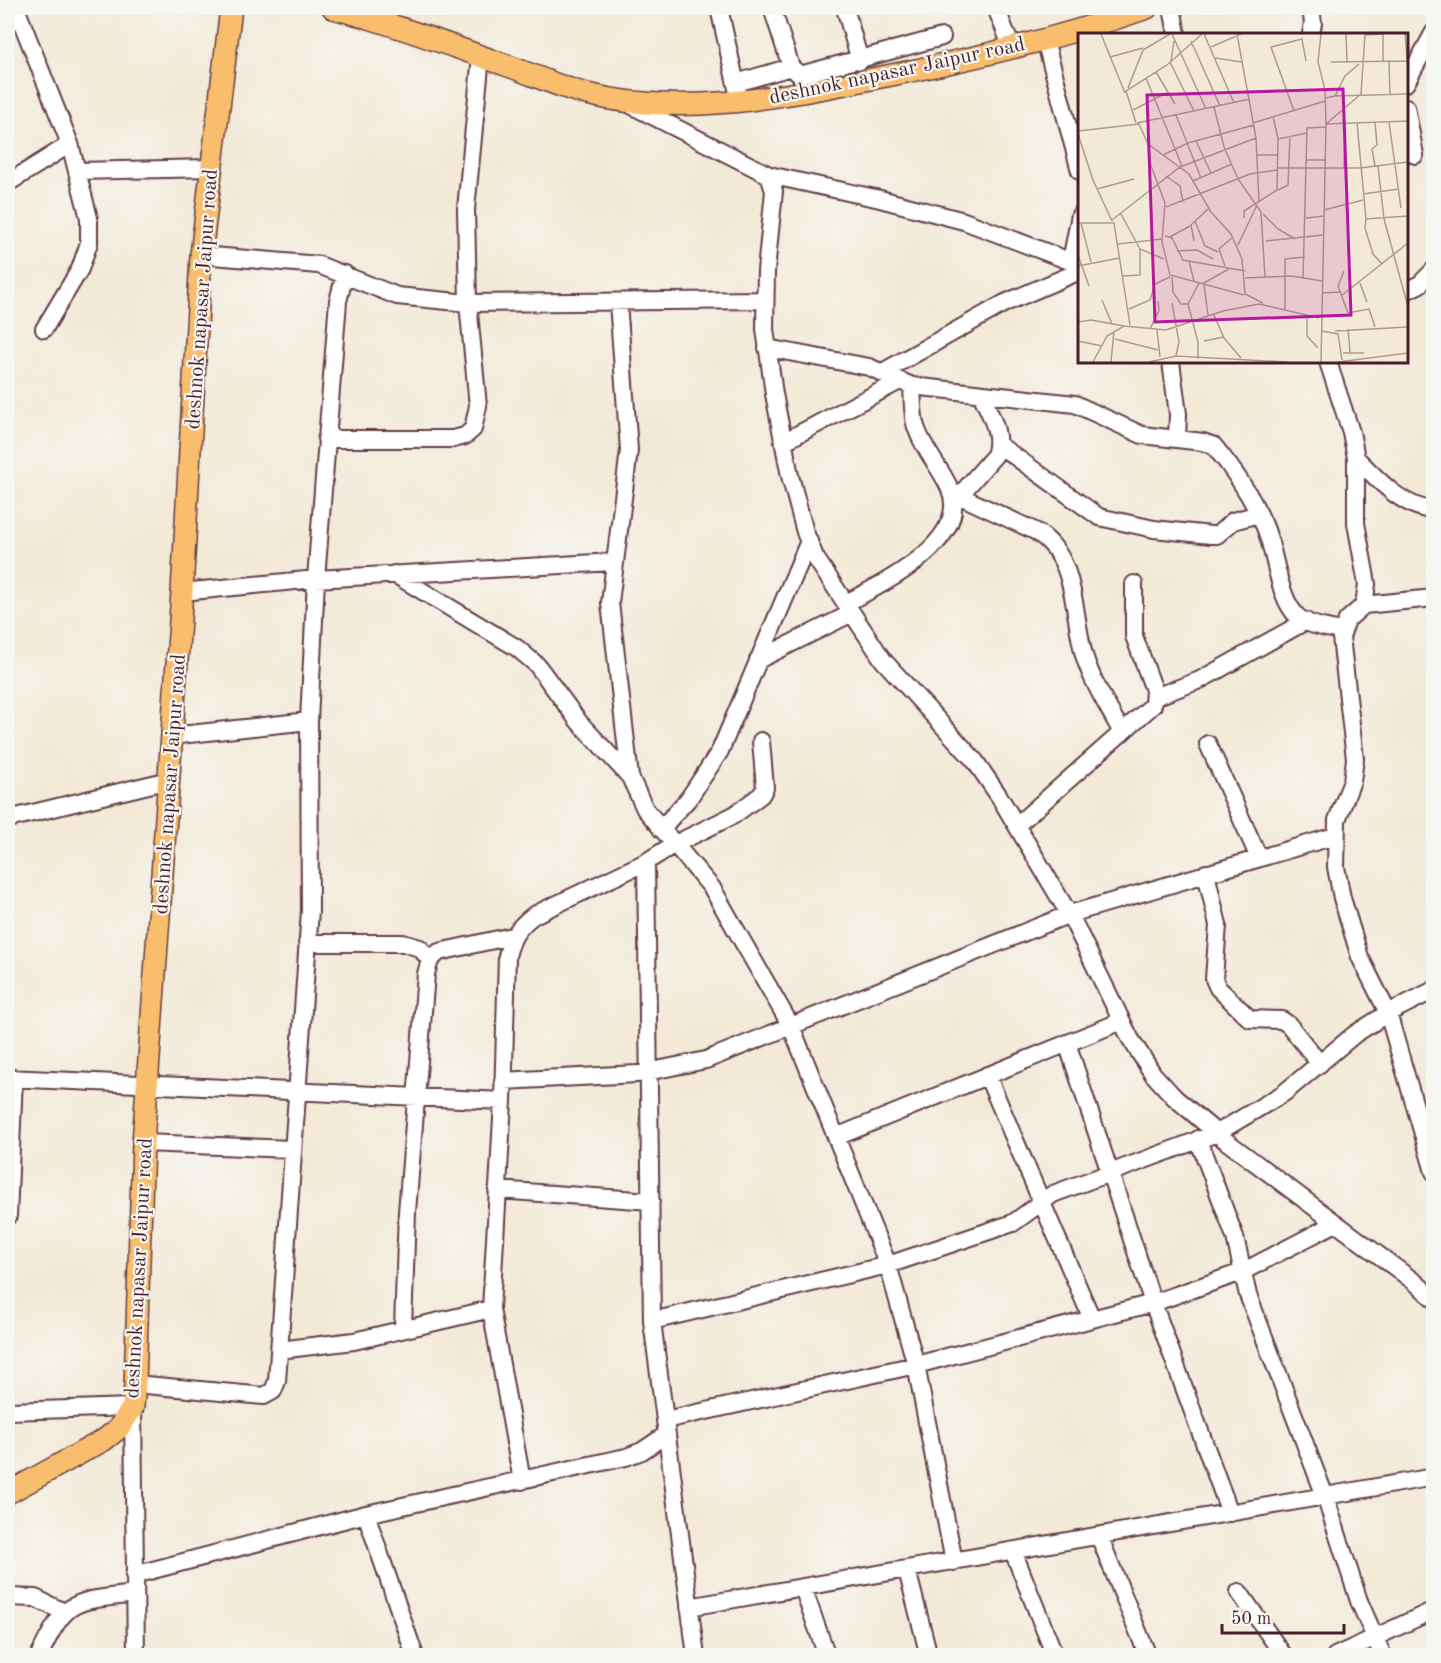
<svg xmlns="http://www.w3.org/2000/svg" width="1441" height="1663" font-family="'Old Standard TT',serif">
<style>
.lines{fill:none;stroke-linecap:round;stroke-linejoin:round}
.minor-casing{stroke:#633d45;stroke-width:20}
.major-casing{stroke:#633d45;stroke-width:24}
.minor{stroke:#fff;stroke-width:16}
.major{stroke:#f9be6d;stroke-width:21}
.labels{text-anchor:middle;stroke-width:4.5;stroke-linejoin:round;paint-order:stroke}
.street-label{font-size:21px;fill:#4a1f2b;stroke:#f6f6f2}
.inset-road{fill:none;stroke:#af9892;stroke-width:1.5}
.view{fill:#b5179e;fill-opacity:0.15;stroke:#b5179e;stroke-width:3}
.inset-edge{fill:none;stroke:#4a1f2b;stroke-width:3}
</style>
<rect width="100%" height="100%" fill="#f6f6f2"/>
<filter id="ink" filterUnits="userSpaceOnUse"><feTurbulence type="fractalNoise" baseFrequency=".0167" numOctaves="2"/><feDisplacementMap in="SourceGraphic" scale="12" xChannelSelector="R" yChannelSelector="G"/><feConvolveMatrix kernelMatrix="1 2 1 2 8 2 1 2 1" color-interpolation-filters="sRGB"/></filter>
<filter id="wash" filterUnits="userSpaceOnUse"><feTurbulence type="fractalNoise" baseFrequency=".008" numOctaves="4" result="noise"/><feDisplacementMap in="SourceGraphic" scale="24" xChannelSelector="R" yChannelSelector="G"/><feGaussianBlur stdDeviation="1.35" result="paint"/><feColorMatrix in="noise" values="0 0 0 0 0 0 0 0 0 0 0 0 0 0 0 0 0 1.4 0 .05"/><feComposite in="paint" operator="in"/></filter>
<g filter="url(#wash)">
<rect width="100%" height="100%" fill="#f3e9d7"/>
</g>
<g filter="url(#ink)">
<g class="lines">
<g class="minor-casing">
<path id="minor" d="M16,8L70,144L89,218V243L80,269L44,329
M719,8L740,102
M845,8L860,61
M996,8L1012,48
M1172,8L1177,34
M1311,8L1313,23L1311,34
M773,11L791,67L800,75L942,37
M1045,40L1080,171
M736,83L791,67
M1406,83L1434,32
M631,105L769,175L774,191L766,271L765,329L774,394L790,476L805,532L815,557L883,660L975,761L999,796L1072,919L1130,1038L1153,1074L1174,1097L1226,1141L1416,1283L1434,1299
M1406,107L1415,155
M77,171L211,168
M769,175L880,199L964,221L1080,265
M8,183L70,144
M201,255L319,265L397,296L468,303L764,300
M1071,261L1080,215
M1406,291L1420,284L1434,270
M618,302L629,450L610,603L630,777L645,809L712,888L791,1026L888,1265L916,1365L954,1562
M767,348L869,367L912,386L1075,404L1142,435L1203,442L1214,446C1233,469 1252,497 1264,525C1276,551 1277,596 1297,616C1307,626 1329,628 1341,631
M1171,362L1178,414L1177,439
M1328,362L1351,432L1356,458V523L1367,584L1364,605L1347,620L1341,637L1355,759L1352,781L1337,820L1336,867L1342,898L1360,957L1388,1013L1434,1172
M881,373L1005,303L1080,271
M326,439H453L465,436L473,429L478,406L468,303L466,209L481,56
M783,442L900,381
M999,445L1099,517L1154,529L1211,535H1217L1233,521L1259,514
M1356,458C1380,481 1399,505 1434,511
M960,496L1035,531C1078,556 1072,613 1084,655C1092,682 1109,708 1122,733
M954,502L995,455C1003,434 989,413 981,394
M394,574L517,648L537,665L579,722L630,777
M182,592L316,579L613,562
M846,603C881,585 974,540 949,487C940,467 923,449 916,427C912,414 913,400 912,386
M1364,605L1434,598
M758,660L852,613
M1155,697L1200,680L1306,621
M171,736L309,721
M1208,744L1259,858
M8,819L169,780
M1017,825L1153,705L1154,690L1134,636V584
M661,829L689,798L720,751L809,541
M646,862L652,1321L696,1656
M1206,873L1218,925L1214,979L1218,988L1250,1019L1282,1020L1289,1025L1320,1064
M307,943H403L420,948L430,960
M1067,1043L1153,1303L1230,1513
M987,1075L1092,1319
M8,1078L503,1101
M503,1081L637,1074L706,1060L1070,914L1335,836
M836,1137L1122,1021
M1198,1139L1235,1237L1248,1295L1325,1496L1359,1601L1383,1656
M143,1143L292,1149
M497,1190L651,1201
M8,1216L14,1078
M652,1321L888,1265L1013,1223L1053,1194L1217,1133L1284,1093L1355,1034L1388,1013L1434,990
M403,1328L407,1212L426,974L430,960L439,952L512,936
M279,1350L354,1341L491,1309
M135,1384L264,1396L273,1391L277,1381L310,910L309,721L316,579L338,301L345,274
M8,1411L133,1407L136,1656
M665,1420L916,1365L1153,1303L1242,1272L1336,1223
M522,1481L491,1309L503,1101L507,956C512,936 518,927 534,915L646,862L673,845L734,815L761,795L765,788L761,741
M366,1514L415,1656
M1099,1536L1148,1656
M1013,1551L1055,1656
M907,1570L929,1656
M134,1575L366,1514L626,1457L642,1451L667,1434
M803,1588L827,1656
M1239,1592L1284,1656
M8,1597L35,1598L64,1612
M689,1607L1434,1477
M39,1656C67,1597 73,1602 134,1594
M1335,1656L1434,1610"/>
</g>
<g class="major-casing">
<path id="major" d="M333,8C395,24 454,47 514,68C538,77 562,88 587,94C678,117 775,98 866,80C961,62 1055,40 1147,8
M8,1493L104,1440L118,1429L133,1407L135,1384L143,1143L182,592L201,255L231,8"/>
</g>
<use href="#minor" class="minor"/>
<use href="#major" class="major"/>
</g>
</g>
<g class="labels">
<g class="street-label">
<text transform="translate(897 70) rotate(-12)" y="7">deshnok napasar Jaipur road</text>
<text transform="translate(201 299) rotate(-86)" y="7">deshnok napasar Jaipur road</text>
<text transform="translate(169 784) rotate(-86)" y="7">deshnok napasar Jaipur road</text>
<text transform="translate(138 1268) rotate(-87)" y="7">deshnok napasar Jaipur road</text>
</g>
</g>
<g transform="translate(1078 33)">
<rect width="330" height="330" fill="#f3e9d7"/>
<path class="inset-road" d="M23,1L47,60M94,1L128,76M126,1L156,70M159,1L178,105L181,168M243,1L240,29L247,57L248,91L330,88M268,1L269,30M327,1L330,39M287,2L305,1M113,8L142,73M133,14L163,1M32,24L65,15M137,25L164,29M93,28L96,8M92,29L116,78M253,29L329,28M305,29V1M311,29L312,62M78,39L97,71M68,45L104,133M50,55L65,17L92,1M257,63L330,61M248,65L257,63L267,43L281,31M136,74L146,114L160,146L183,179L187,244M55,77L88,60M216,78L193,14L224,6L228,28M98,82L123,145M297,89L299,112L294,116L297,133M311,89L323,175M58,90L48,58L89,32L124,1M59,90L172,66M175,90L247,68M279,90L288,186L330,183M0,98L61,91L70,111L111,141L133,179L153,201L164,226L167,261L185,270M0,101L15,147L34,188M200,106L229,100M118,108L133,140M71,112L72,130L87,170L84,209L92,242L166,262M85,122L110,110L176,92M179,122H200M228,127H247M300,133L306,186L330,274M199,135H282L330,129M266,135L267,90M330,141V210M88,143L102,153L105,169M115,148L154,131M19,156L56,146M200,157L210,152L212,103M285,161L321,156M88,174L172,141L199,137M246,177L285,167M43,181L62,216L86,226M185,181L200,196L217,206M166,185V178L199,157L200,106L195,83M228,185L246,183M288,186L287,195L295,221L304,231M34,187L102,134L178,105M117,188L127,213L140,219M0,190H36L52,292M3,190L13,229M87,203L94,205L105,227L167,238M92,204L112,193M73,208L74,190M116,208L113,192L131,175M188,208L245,202M40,211L84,206M160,212L179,172M99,218L119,217L135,226M0,222L11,253M111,228L116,248M0,233L42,225M147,233L141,216L155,204M266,238L260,253L270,280L291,276L297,294M45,243L62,242V216M94,244L95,259L103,271H110M167,245L214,243L244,248M225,246L229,95L248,94M282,250L289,269M124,251L151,236M126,252L130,282M244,260L262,259M263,263L330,210M24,267L34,291M94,270L101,309L98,323M51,276L72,267L77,251L92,244M207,277V226L227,224M136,282L146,305L163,325M229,283V303L240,315M0,289L13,287L46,293M72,296L81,277L80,268M270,296L272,319M79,297L82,324M244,298L260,301L264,327M257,298L330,294M37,306L80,317M0,308L24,313M126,308L146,304M265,320H286M120,326V309L110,271L121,250M15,329L29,303L46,293L88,297L145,278L181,271L241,285M33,329L36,298M71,329L98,323L210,329M243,329L248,91L283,61L287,1M260,329L330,320"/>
<path class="view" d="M265,56L273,282L77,289L69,62Z"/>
<rect width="330" height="330" class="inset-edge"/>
</g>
<rect width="1441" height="1663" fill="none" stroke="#f6f6f2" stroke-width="30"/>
<path d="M1222 1624v9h122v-9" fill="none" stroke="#4a1f2b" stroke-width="3"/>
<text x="1231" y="1624" font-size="18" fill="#4a1f2b" stroke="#f6f6f2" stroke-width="4.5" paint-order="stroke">50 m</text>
</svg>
